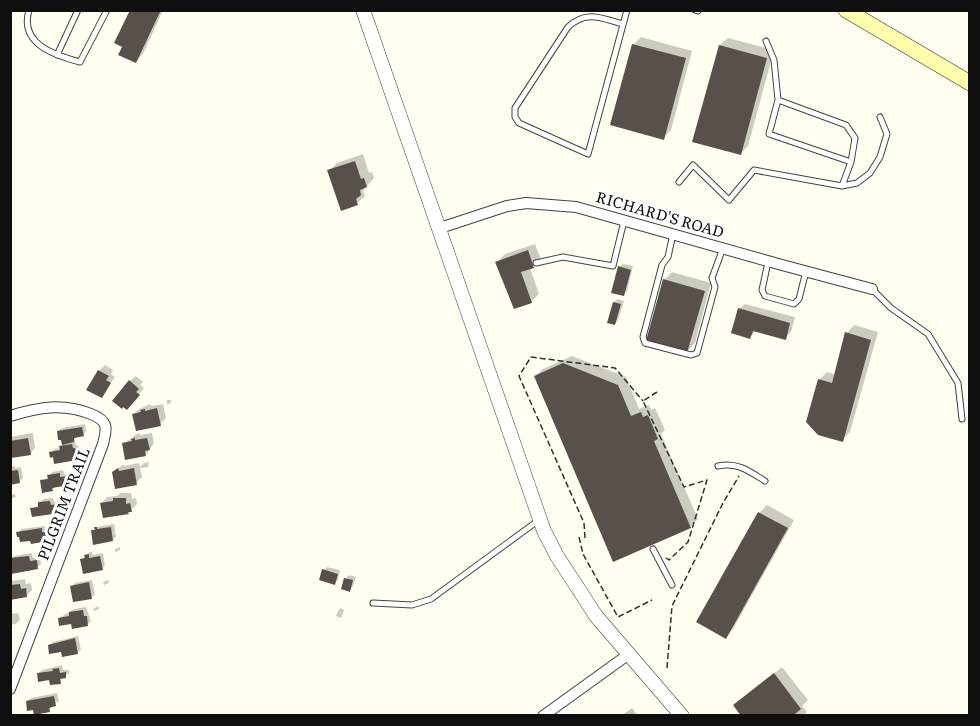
<svg xmlns="http://www.w3.org/2000/svg" width="980" height="726" font-family="Literata,serif">
<style>
.shadow{fill:#0003}
.building{fill:#58514b}
.lines{fill:none;stroke-linecap:round;stroke-linejoin:round}
.service-casing{stroke:#424242;stroke-width:7}
.minor-casing{stroke:#424242;stroke-width:12}
.tertiary-casing{stroke:#424242;stroke-width:15}
.secondary-casing{stroke:#313131;stroke-width:16}
.path{stroke:#313131;stroke-width:1.5;stroke-dasharray:6 3;stroke-linecap:butt}
.service{stroke:#fff;stroke-width:5}
.minor{stroke:#fff;stroke-width:10}
.tertiary{stroke:#fff;stroke-width:14}
.secondary{stroke:#ffffac;stroke-width:15}
.labels{text-anchor:middle;stroke-width:6;stroke-linejoin:round;paint-order:stroke}
.street-label{font-size:15px;fill:#0f0f0f;stroke:#fff}
</style>
<rect width="100%" height="100%" fill="#fffef1"/>
<path class="shadow" d="M131,10H163L143,54L136,61Z
M641,37L692,51L671,130L663,138L633,45Z
M728,38L774,50L748,146L740,154L720,45Z
M363,154L369,173L372,172L374,178L363,191L365,196L357,203L329,171L337,163Z
M535,244L541,259L530,268L539,294L531,302L497,262L505,254Z
M623,264L633,266L627,291L623,295L619,267Z
M672,272L711,283L695,343L687,351L664,280Z
M618,299L624,301L618,320L615,323L614,302Z
M745,304L795,317L791,332L785,338L756,331L750,337L739,309Z
M854,325L878,332L850,432L842,440L819,380L827,372L836,375L847,333Z
M572,356L626,377L639,409L649,405L651,410L655,408L665,430L661,434L698,519L690,527L535,377L543,369Z
M105,365L113,370L111,374L115,377L102,396L99,371Z
M136,376L143,382L140,385L144,388L132,403L130,381Z
M167,400H171V403L167,405Z
M150,404L151,406L163,404L166,418L160,424L134,414L139,409Z
M85,424L86,431L83,435L77,436L75,440L76,446L78,445L80,455L77,459L55,456L51,453L54,449L61,448L63,444L58,431L62,428Z
M33,433L35,448L30,454L10,452V437Z
M138,433L141,435L152,433L154,443L146,455L124,444Z
M149,462L148,467L140,468L142,477L136,483L113,472L124,464V466L139,463L140,467L144,463Z
M15,466V468L21,467L23,478L19,482L10,483V467Z
M63,470L64,474L71,473L72,480L69,484L56,486L52,490L42,481L49,477L52,472Z
M120,493H131L132,499L136,498L137,504L128,513L102,503L107,497L117,496Z
M15,494L16,497L10,499V495Z
M53,498L54,502L61,501L63,508L59,511L32,509L39,505L43,499Z
M767,505L794,520L733,629L725,637L759,513Z
M114,524L116,537L112,540L93,531L96,527Z
M45,526V530L51,529V536L47,540L18,533L21,529Z
M120,547V550L115,552V549Z
M90,552H92L93,555L103,553L105,565L102,569L81,560Z
M32,553L33,558L40,557L41,564L37,567L10,559L14,556Z
M327,567L340,570L338,580L334,583L324,570Z
M349,575L356,577L353,586L350,590L346,578Z
M25,579L26,584L31,583L32,590L26,596L10,600V581Z
M92,580L95,594L91,598L72,586L75,583Z
M108,580L109,583L104,585L103,582Z
M98,606L99,609L94,611L93,609Z
M86,607L91,621L87,625L59,618L74,609Z
M340,608L344,610L341,618L336,616Z
M18,613L20,620L16,624L10,625V614Z
M78,636L81,650L77,653L49,645L53,642Z
M62,665L63,670H69V673L63,677L60,682L38,674L42,670Z
M782,667L808,700L802,706L807,712L803,716H743L735,705Z
M57,693L59,701L52,705L49,711L27,701L31,698Z
M632,708L638,716H621Z"/>
<path class="building" d="M130,10H161L136,63L118,55L122,47L114,43Z
M632,44L686,58L664,140L610,125Z
M719,45L767,58L741,155L692,142Z
M355,161L361,179L364,178L367,187L360,190L361,195L356,199L358,205L341,211L327,170Z
M528,250L534,268L521,272L532,303L514,309L495,262Z
M618,266L631,270L624,296L611,293Z
M663,279L705,291L687,353L646,341Z
M613,302L621,304L615,325L607,323Z
M738,308L790,323L786,340L753,331L750,339L731,333Z
M845,332L871,340L843,442L818,435L806,422L818,379L832,383Z
M563,363L618,385L631,416L641,412L643,417L648,415L658,439L654,441L691,528L613,562L534,376Z
M98,370L109,376L106,380L111,383L102,398L86,390Z
M129,380L139,389L136,392L140,395L127,410L123,407L122,409L112,401Z
M157,408L161,426L136,431L132,414L141,412L140,410L145,409V411Z
M82,427L84,436L74,438V442L62,445L61,440H58L57,431Z
M28,438L31,455L11,458L10,441Z
M135,438V440L147,438L150,450L145,451L146,456L125,460L122,443L132,441L131,439Z
M72,444L73,448H75L77,460L54,464L53,457L50,458L49,452L60,450L59,446Z
M118,468L119,471L134,468L137,485L115,489L112,472Z
M18,470L20,483L10,485V471Z
M60,473V477L68,476L70,485L52,488L53,491L42,493L40,480L48,479L47,475Z
M113,498H126V504L130,503L132,512H128L129,514L103,518L100,503L113,501Z
M50,501L51,505L58,504L60,513L32,517L30,508L38,507V502Z
M758,512L788,528L726,639L696,622Z
M94,527H97V529L111,527L113,541L93,545L91,530H95Z
M42,528V532H48V541L31,544L30,541L20,542L19,537H17L16,532Z
M89,554V558L100,556L103,570L83,574L80,559L85,558L84,555Z
M29,556L30,561L37,560L38,569L11,574L10,558Z
M322,569L338,574L335,585L319,580Z
M344,578L353,580L350,592L341,589Z
M89,582L92,599L73,602L70,586Z
M20,584L21,589L26,588L27,597L10,600V585Z
M83,610L84,616H87L88,626L72,629L71,624L59,626L58,618L69,616V612Z
M75,638L78,654L62,657L61,652L49,654L48,645Z
M59,668L60,673L66,672V678L60,679L61,684L50,685L49,680L38,682L37,673L53,671L52,669Z
M774,673L801,709L795,714L796,716H741L733,705Z
M54,696L56,706L49,708L50,712L34,715L33,710L27,711L26,701Z"/>
<g class="lines">
<g class="service-casing">
<path id="service" d="M29,10C19,44 54,55 80,62L107,10
M695,10L698,11
M623,24C600,18 587,10 568,27L515,108V117L519,123L588,154L627,10
M57,55L78,10
M778,100L846,125L855,138L851,162
M679,182L693,165L729,200L754,170L842,186L851,162L769,134L778,100L774,60L766,41
M842,186L857,183L870,173L880,157L887,134L880,117
M673,234L668,257L662,265L643,337L645,343L691,355L697,353L715,287L712,278L723,248
M768,262L762,290L765,296L794,304L799,299L806,271
M536,263L563,257L613,266L624,221
M872,289L891,308L928,334L958,383L962,419
M718,466C738,462 749,471 765,481
M653,549L672,585
M373,603L412,605L431,599L539,520"/>
</g>
<g class="minor-casing">
<path id="minor" d="M440,228L507,206L526,203L576,207L782,265L872,289
M10,416C39,407 62,403 91,414C96,416 103,419 105,425C107,431 104,439 103,444L10,689
M543,716L629,654"/>
</g>
<g class="tertiary-casing">
<path id="tertiary" d="M363,10L544,531L557,556L596,616L682,716"/>
</g>
<g class="secondary-casing">
<path id="secondary" d="M846,10L970,83"/>
</g>
<path class="path" d="M657,392L643,401L684,487L707,480L688,542L669,560L666,558
M579,537L583,554L618,617L652,600
M585,538L584,523L519,376L531,357L615,368L643,401
M667,668L672,606L723,503L739,476"/>
<use href="#service" class="service"/>
<use href="#minor" class="minor"/>
<use href="#tertiary" class="tertiary"/>
<use href="#secondary" class="secondary"/>
</g>
<g class="labels">
<g class="street-label">
<text transform="translate(660 215) rotate(16)" y="5">RICHARD'S ROAD</text>
<text transform="translate(64 504) rotate(-69)" y="5">PILGRIM TRAIL</text>
</g>
</g>
<rect width="980" height="726" fill="none" stroke="#0f0f0f" stroke-width="24"/>
</svg>
